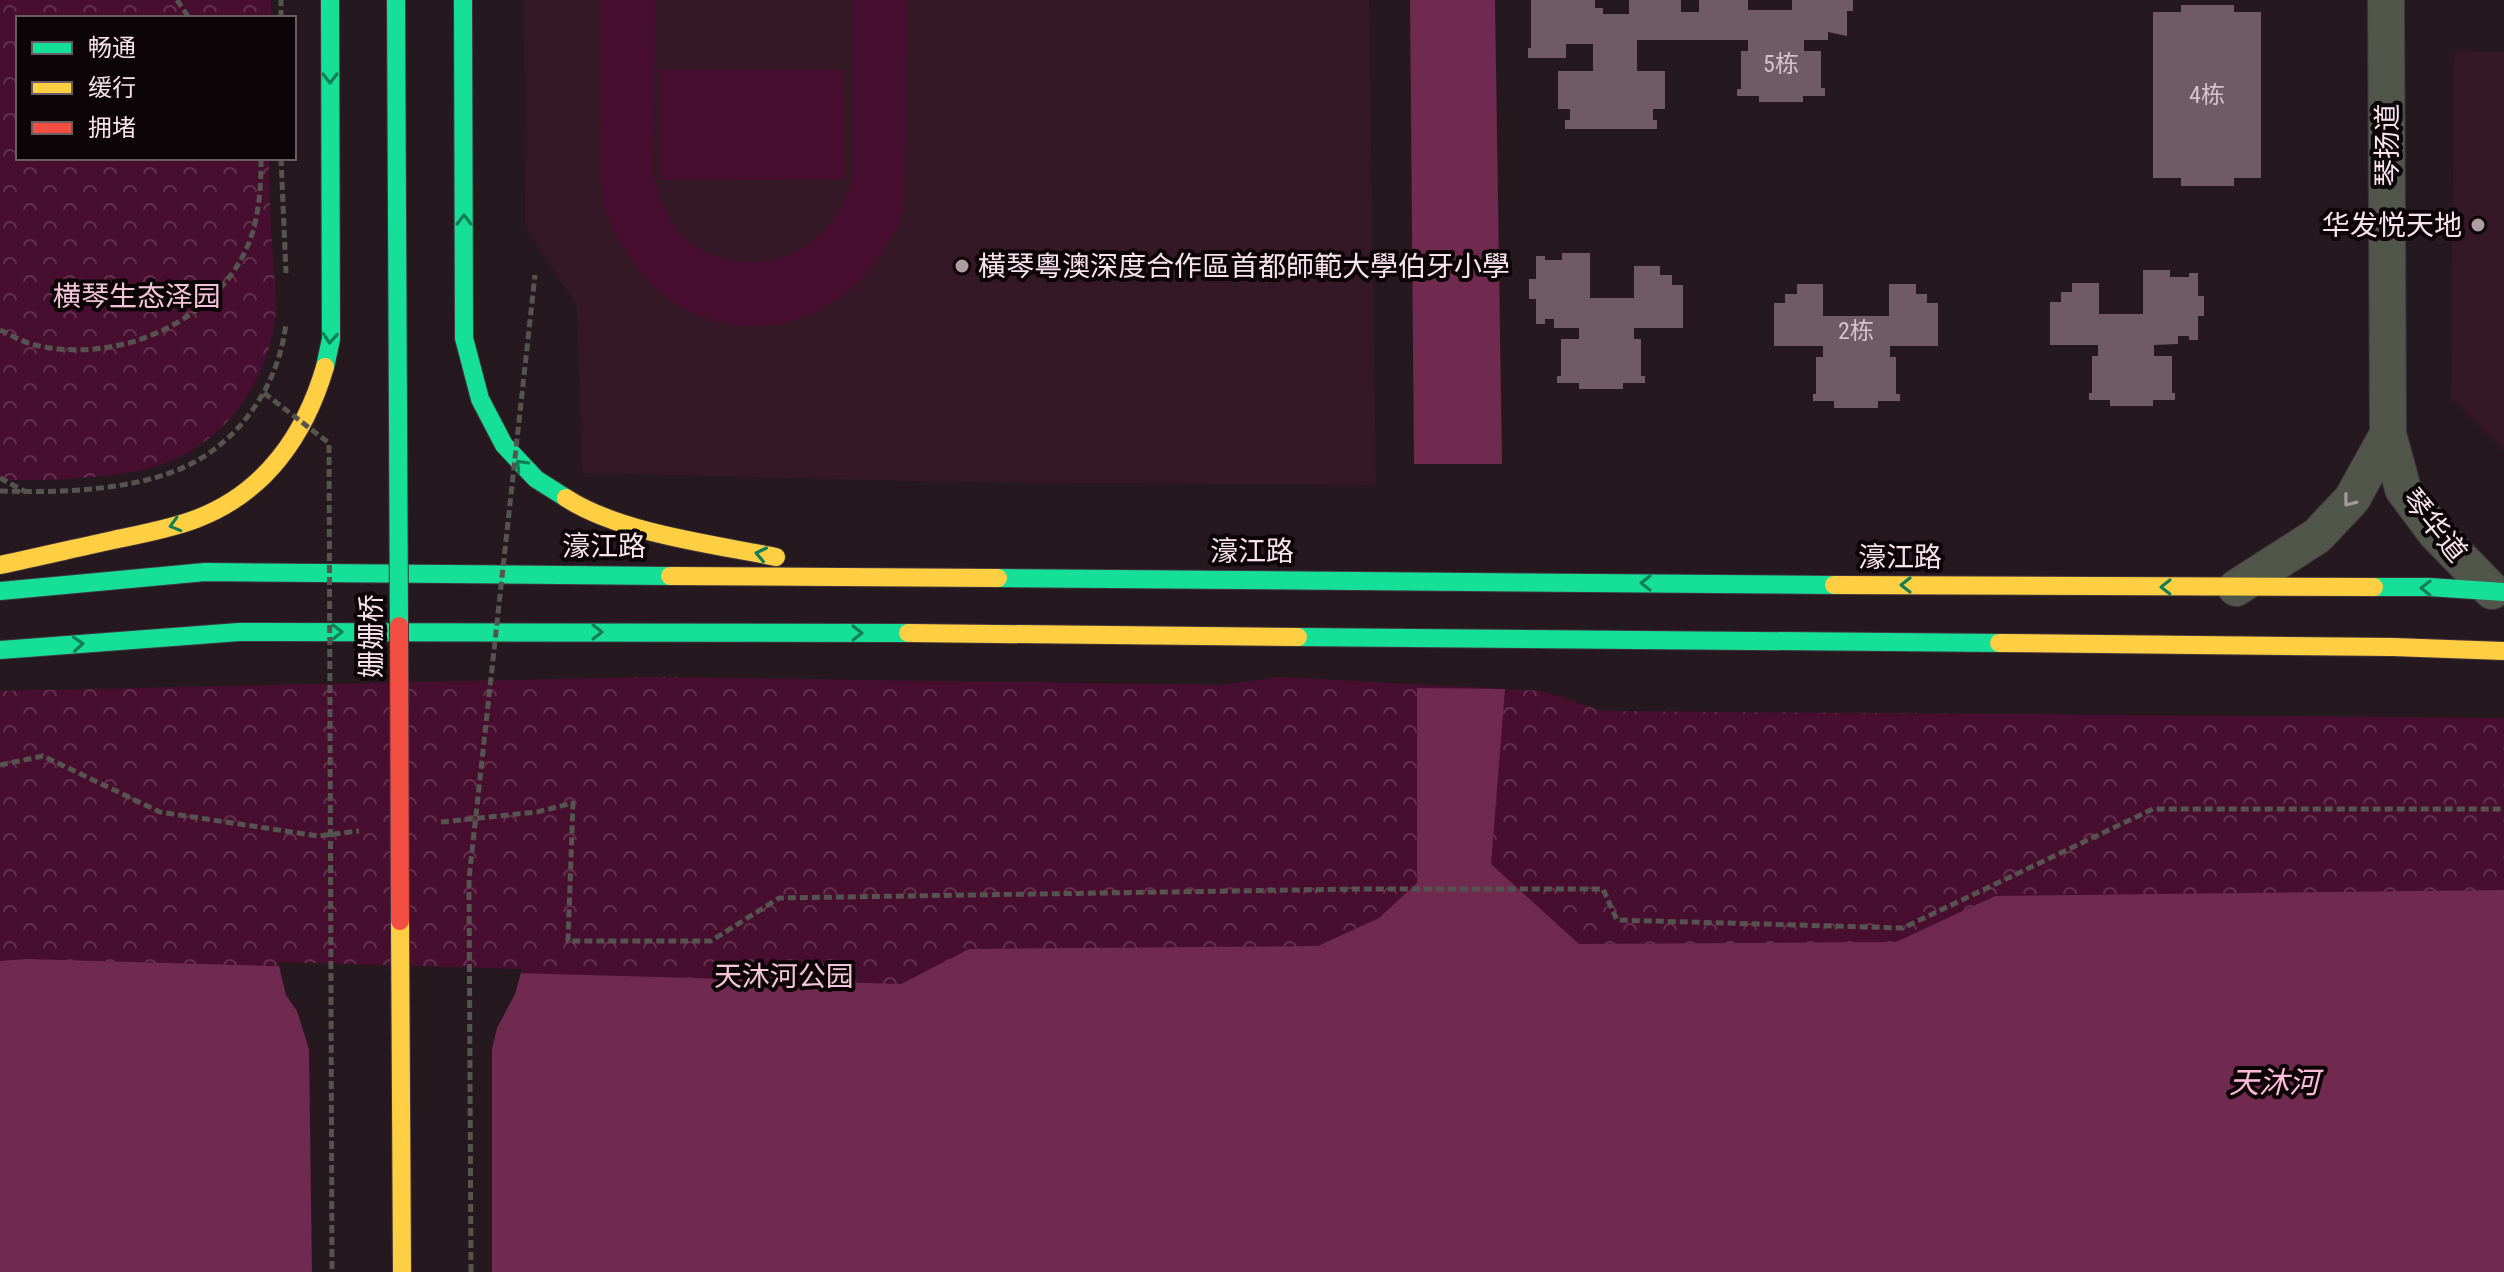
<svg xmlns="http://www.w3.org/2000/svg" width="2504" height="1272" font-family="'Roboto Condensed','Noto Sans SC',sans-serif">
<style>
.built{fill:#351826}
.grass{fill:#480e2f}
.forest{fill:url(#forest-crowns)}
.water{fill:#702a4f}
.pier{fill:#25181f}
.building{fill:#705b65}
.lines{fill:none;stroke-linecap:round;stroke-linejoin:round}
.street-casing{stroke:#41353c;stroke-width:38}
.fast-casing{stroke:#41353c;stroke-width:20}
.slow-casing{stroke:#41353c;stroke-width:20}
.path{stroke:#55544f;stroke-width:5;stroke-dasharray:8 4;stroke-linecap:butt}
.street{stroke:#50564a;stroke-width:36}
.fast{stroke:#16e098;stroke-width:18}
.slow{stroke:#ffcf43;stroke-width:18}
.fast-bridge-casing{stroke:#41353c;stroke-width:20;stroke-linecap:butt}
.slow-bridge-casing{stroke:#41353c;stroke-width:20;stroke-linecap:butt}
.jam-bridge-casing{stroke:#41353c;stroke-width:20;stroke-linecap:butt}
.path-bridge{stroke:#55544f;stroke-width:5;stroke-dasharray:8 4;stroke-linecap:butt}
.fast-bridge{stroke:#16e098;stroke-width:18}
.slow-bridge{stroke:#ffcf43;stroke-width:18}
.jam-bridge{stroke:#f24e42;stroke-width:18}
.oneway{stroke:#127d57}
.oneway2{stroke:#a39c9a}
.poi-dot{fill:#ad9ca4;stroke:#0d0408;stroke-width:3}
.labels{text-anchor:middle;stroke-width:8;stroke-linejoin:round;paint-order:stroke}
.number-label{font-size:24px;fill:#d4c1ca}
.street-label{font-size:28px;fill:#f6e3eb;stroke:#0d0408}
.poi-label{font-size:28px;fill:#f6e3eb;stroke:#0d0408;text-anchor:end}
.park-label{font-size:28px;fill:#f2c4d8;stroke:#0d0408}
.water-label{font-size:30px;font-style:italic;fill:#febbd9;stroke:#0d0408}
</style>
<defs>
<pattern id="forest-crowns" width="20" height="18" patternUnits="userSpaceOnUse" patternTransform="scale(2)"><rect width="20" height="18" fill="#480e2f"/><path d="M2 6a3 3 0 1 1 6 0M12 15a3 3 0 1 1 6 0" fill="none" stroke="#63314d"/></pattern>
</defs>
<rect width="100%" height="100%" fill="#25181f"/>
<path class="built" d="M524,0H1369L1376,485L957,482L582,473L577,307L525,225Z
M2454,51L2504,52V451L2451,398Z"/>
<path class="grass" d="M600,0H655L654,180C660,200 667,219 681,235C691,247 709,254 723,258C780,276 834,238 851,184C856,168 853,146 853,129C854,86 854,43 854,0H907L904,209C851,355 676,370 611,224C596,192 601,157 601,122C600,81 600,41 600,0Z
M659,70H844L845,179L659,180Z"/>
<path class="forest" d="M0,0H271V18H18V158H269C269,193 271,227 273,262C274,278 277,294 276,310C270,385 220,451 146,469C104,479 43,481 0,480Z
M654,677L1221,685L1281,677L1542,691L1603,711L2504,718V1272H0V691Z"/>
<path class="water" d="M1410,0H1495L1502,464H1414Z
M1417,688L1505,689L1491,864L1579,944L1896,942L1995,896L2504,890V1272H0V961L27,959L901,984L969,949L1318,946L1379,918L1417,883Z"/>
<path class="pier" d="M278,962L522,969L515,994L497,1028L492,1049V1272H312L309,1049L297,1011L286,995Z"/>
<path class="building" d="M1531,0H1595V8H1603V14H1629V0H1681V12H1699V0H1748V10H1792V0H1853V11H1847V36L1828,32V40H1804V51H1821V88H1825V96H1803V102H1759V96H1737V89H1741V51H1748V40H1637V71H1665V109H1653V120H1657V129H1565V120H1570V109H1558V71H1593V44H1566V58H1528V48H1531Z
M2181,5H2234V12H2261V178H2234V186H2181V178H2153V12H2181Z
M1562,253H1590V298H1634V266H1660V275H1672V285H1683V328H1634V339H1641V376H1645V383H1623V389H1579V383H1557V376H1561V339H1579V328H1554V319H1545V324H1536V299H1529V279H1536V256H1545V260H1562Z
M2143,270H2170V277H2189V273H2198V296H2204V316H2198V340H2189V336H2178V344L2154,345V356H2172V393H2175V400H2153V406H2110V400H2089V393H2092V356H2098V345H2050V302H2061V292H2072V283H2099V314H2143Z
M1797,284H1823V316H1889V284H1916V294H1927V303H1938V346H1890V357H1896V394H1900V401H1878V408H1834V401H1813V394H1816V357H1823V346H1774V303H1785V294H1797Z"/>
<g class="lines">
<g class="street-casing">
<path id="street" d="M2386,0L2388,434L2403,489L2435,532L2492,591
M2236,588L2317,536L2352,499L2388,434"/>
</g>
<g class="fast-casing">
<path id="fast" d="M463,0L464,338L480,399L504,445L536,479L566,498
M325,367L331,339L330,0
M998,578L1834,585
M2374,587H2429L2504,592
M0,591L205,572L670,576
M1298,637L1999,643
M0,650L239,632L908,633"/>
</g>
<g class="slow-casing">
<path id="slow" d="M566,498C620,533 712,544 776,557
M0,565C38,557 76,548 113,540C141,534 170,529 196,519C265,493 305,435 325,367
M670,576L998,578
M1834,585L2374,587
M908,633L1298,637
M1999,643L2393,647L2504,651"/>
</g>
<path class="path" d="M177,0L189,18
M281,18V0
M281,158L286,273
M0,330C13,336 26,344 40,346C124,364 227,317 253,231C260,206 261,183 261,158
M0,478L26,492
M0,491C54,493 124,491 175,471C236,448 279,387 286,323
M0,765L43,756L160,812L318,836L359,831
M441,822L537,812L573,803L568,941H711L779,898L1357,889H1603L1617,920L1903,928L2153,809H2504"/>
<use href="#street" class="street"/>
<use href="#fast" class="fast"/>
<use href="#slow" class="slow"/>
<g class="fast-bridge-casing">
<path id="fast-bridge" d="M396,0L399,626"/>
</g>
<g class="slow-bridge-casing">
<path id="slow-bridge" d="M400,921L402,1272"/>
</g>
<g class="jam-bridge-casing">
<path id="jam-bridge" d="M399,626L400,921"/>
</g>
<path class="path-bridge" d="M264,393L329,443L332,1272
M471,1272L469,879L535,275"/>
<use href="#fast-bridge" class="fast-bridge"/>
<use href="#slow-bridge" class="slow-bridge"/>
<use href="#jam-bridge" class="jam-bridge"/>
</g>
<defs><path id="oneway-chevron" d="M-2-3.5L2.5 0L-2 3.5" fill="none" stroke-width="1.6" stroke-linecap="round" stroke-linejoin="round" transform="scale(2)"/></defs>
<g class="oneway">
<use href="#oneway-chevron" transform="translate(330 78) rotate(90)"/>
<use href="#oneway-chevron" transform="translate(464 220) rotate(-90)"/>
<use href="#oneway-chevron" transform="translate(330 338) rotate(94)"/>
<use href="#oneway-chevron" transform="translate(521 465) rotate(-134)"/>
<use href="#oneway-chevron" transform="translate(175 525) rotate(164)"/>
<use href="#oneway-chevron" transform="translate(761 554) rotate(-168)"/>
<use href="#oneway-chevron" transform="translate(1646 583) rotate(-180)"/>
<use href="#oneway-chevron" transform="translate(1906 585) rotate(-180)"/>
<use href="#oneway-chevron" transform="translate(2166 587) rotate(-180)"/>
<use href="#oneway-chevron" transform="translate(2426 588) rotate(-179)"/>
<use href="#oneway-chevron" transform="translate(337 632)"/>
<use href="#oneway-chevron" transform="translate(597 632)"/>
<use href="#oneway-chevron" transform="translate(857 633)"/>
<use href="#oneway-chevron" transform="translate(78 644) rotate(-4)"/>
</g>
<use class="oneway2" href="#oneway-chevron" transform="translate(2349 501) rotate(128)"/>
<g class="poi-dot">
<circle cx="2478" cy="225" r="8"/>
<circle cx="962" cy="266" r="8"/>
</g>
<g class="labels">
<g class="number-label">
<text x="1781" y="72">5栋</text>
<text x="2207" y="103">4栋</text>
<text x="1856" y="339">2栋</text>
</g>
<g class="street-label">
<text transform="translate(2387 145) rotate(-90)" y="10">琴扬道</text>
<text transform="translate(2435 525) rotate(51)" y="10">琴华道</text>
<text x="604" y="556">濠江路</text>
<text x="1252" y="561">濠江路</text>
<text x="1900" y="567">濠江路</text>
<text transform="translate(371 636) rotate(-90)" y="10">姗姗桥</text>
</g>
<g class="poi-label">
<text x="2462" y="235">华发悦天地</text>
<text x="978" y="276" text-anchor="start">橫琴粵澳深度合作區首都師範大學伯牙小學</text>
</g>
<g class="park-label">
<text x="137" y="306">横琴生态泽园</text>
<text x="784" y="986">天沐河公园</text>
</g>
<g class="water-label">
<text x="2274" y="1093">天沐河</text>
</g>
</g>
<rect x="16" y="16" width="280" height="144" fill="#0d0408" stroke="#6a5d63" stroke-width="2"/>
<rect x="32" y="42" width="40" height="12" fill="#16e098" stroke="#6a5d63" stroke-width="2"/>
<text x="88" y="56" font-size="24" fill="#f6e3eb">畅通</text>
<rect x="32" y="82" width="40" height="12" fill="#ffcf43" stroke="#6a5d63" stroke-width="2"/>
<text x="88" y="96" font-size="24" fill="#f6e3eb">缓行</text>
<rect x="32" y="122" width="40" height="12" fill="#f24e42" stroke="#6a5d63" stroke-width="2"/>
<text x="88" y="136" font-size="24" fill="#f6e3eb">拥堵</text>
</svg>
